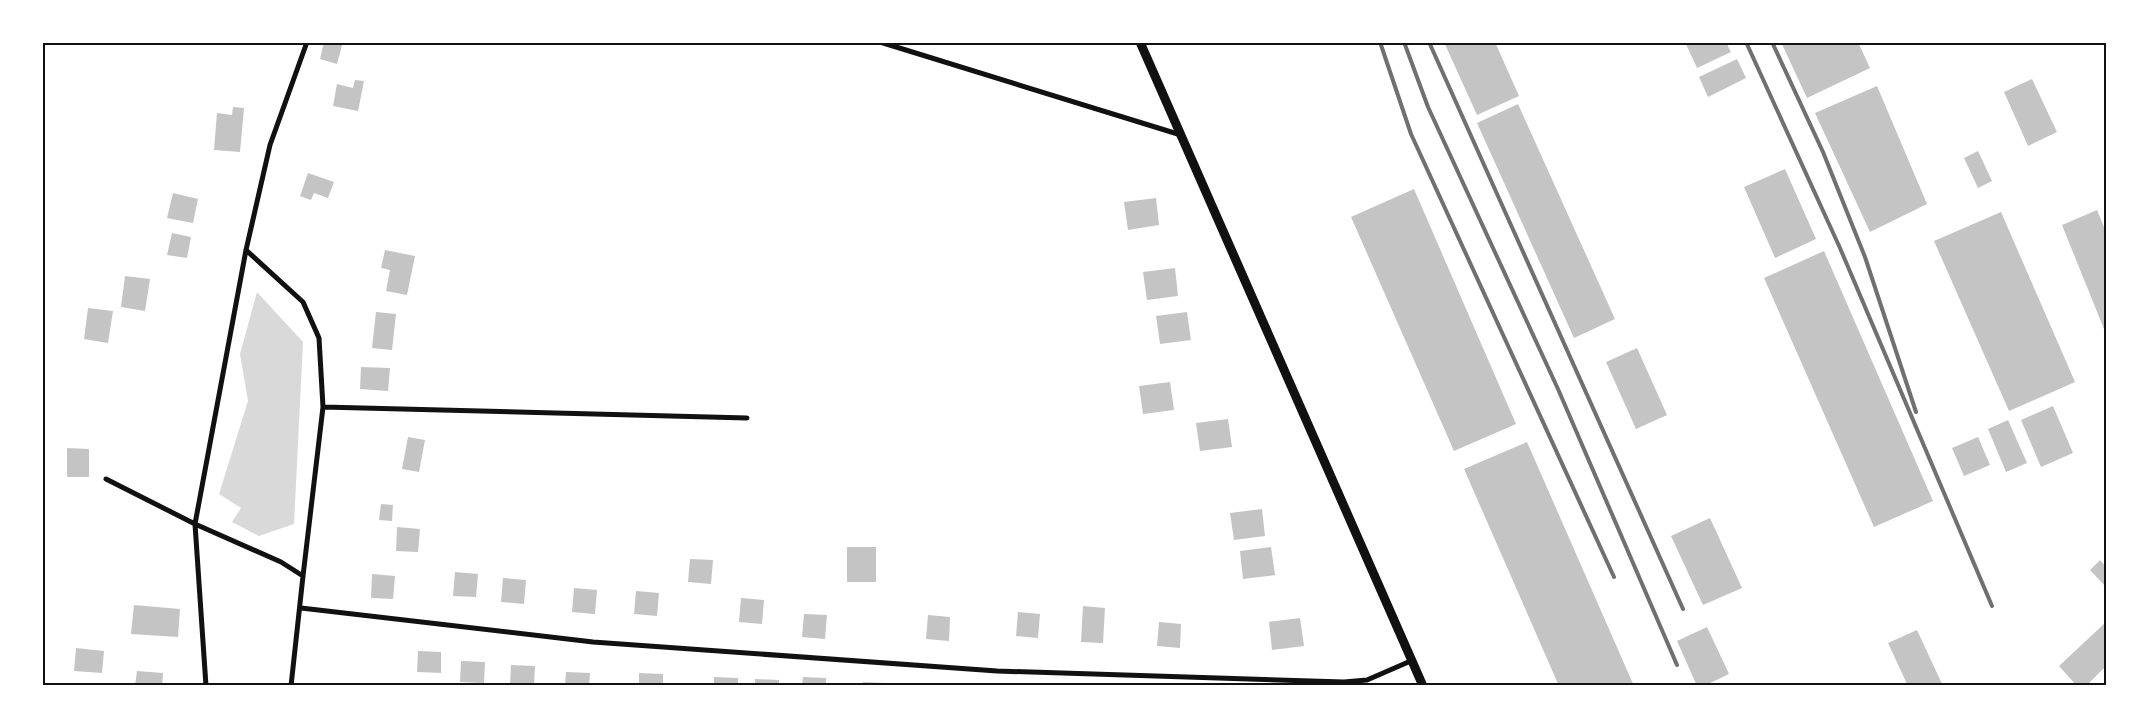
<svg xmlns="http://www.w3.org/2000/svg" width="2149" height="728" font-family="'Source Sans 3',sans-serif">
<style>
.water{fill:#d9d9d9}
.building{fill:#c4c4c4}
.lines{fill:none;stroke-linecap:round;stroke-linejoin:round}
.minor{stroke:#111;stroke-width:5}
.tertiary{stroke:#111;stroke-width:9}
.rail{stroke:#707070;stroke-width:4}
.neatline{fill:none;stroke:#111;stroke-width:2}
</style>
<rect width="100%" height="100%" fill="#fff"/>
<path class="water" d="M257,292L303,342L294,524L259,536L232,522L241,508L219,494L248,401L240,354Z"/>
<path class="building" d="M324,42H343L337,64L320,59Z
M1444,42H1495L1519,96L1477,115Z
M1685,42H1726L1731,52L1697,68Z
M1781,42H1858L1870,68L1807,98Z
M1737,59L1746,78L1708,97L1699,77Z
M2032,79L2057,132L2028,146L2004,92Z
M355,80L364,81L358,111L333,106L337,84L353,88Z
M1877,86L1927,204L1870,232L1815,113Z
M1518,104L1615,319L1574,338L1477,123Z
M233,107L244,108L240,152L214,150L217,113L232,115Z
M1978,151L1992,181L1978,188L1964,158Z
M1785,169L1816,239L1775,258L1744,187Z
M308,173L334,182L328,198L314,193L311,200L300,196Z
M1414,189L1516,424L1454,451L1351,217Z
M173,193L198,199L193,223L167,218Z
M1156,198L1159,225L1128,230L1124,202Z
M2097,210L2106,232V334L2062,225Z
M2001,212L2075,382L2009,411L1934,241Z
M172,233L191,237L187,258L167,255Z
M385,250L415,256L407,295L386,291L390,270L381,268Z
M1824,251L1933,501L1874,527L1764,278Z
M1175,268L1178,296L1147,300L1143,272Z
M125,276L150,279L145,311L121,307Z
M88,308L113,311L108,343L84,339Z
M376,312L396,314L392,350L372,348Z
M1187,312L1191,340L1160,344L1156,316Z
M1637,348L1667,415L1636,429L1606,362Z
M361,367L390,368L388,391L360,389Z
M1170,382L1174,410L1143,414L1139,386Z
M2053,406L2073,453L2041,467L2021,420Z
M1228,419L1232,447L1200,451L1196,423Z
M2008,420L2027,463L2006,472L1988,429Z
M408,437L425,440L419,472L402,469Z
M1978,437L1990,465L1964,476L1952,448Z
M1527,442L1616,645L1634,686H1559L1464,469Z
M67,448L89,449V477H67Z
M381,504L393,505L392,521L379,520Z
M1262,509L1265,536L1234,540L1230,513Z
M1710,518L1742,588L1703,605L1671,536Z
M397,527L420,529L418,552L396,551Z
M847,547H876V582H847Z
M1271,547L1275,575L1243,579L1240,551Z
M690,559L713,560L711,584L688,582Z
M2100,560L2106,567V587L2090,570Z
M455,572L478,574L476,597L453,596Z
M372,574L395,576L393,599L371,598Z
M503,578L526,580L524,604L501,602Z
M574,588L597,590L595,614L572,612Z
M636,591L659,593L657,616L634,614Z
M741,598L764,600L762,624L739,622Z
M134,605L180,609L178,637L131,634Z
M1083,606L1105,608L1103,643L1081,642Z
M1018,612L1040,614L1038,638L1016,636Z
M804,614L827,615L825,639L802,637Z
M928,615L950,617L949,641L926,639Z
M1300,618L1304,646L1272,650L1269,622Z
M1159,622L1181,624L1180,648L1157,646Z
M2106,622V666L2086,686H2077L2059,666Z
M1707,627L1729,674L1704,686H1697L1677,641Z
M1917,630L1943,686H1908L1888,643Z
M76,648L104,651L102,673L74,671Z
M418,651L441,652V673L417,672Z
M461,661L485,662L484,683L460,682Z
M511,665L535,666L534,686L510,685Z
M137,671L163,673L162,686H135Z
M566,672L590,673L589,686H565Z
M639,673L663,674V686H639Z
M714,677L738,678V686H714Z
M803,677L826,678V686H802Z
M755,679L779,680V686H755Z
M863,682L886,683V686H862Z"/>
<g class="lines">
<path class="minor" d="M880,42L1181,135
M246,250L303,302L319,338L323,407L303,576
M323,407L747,418
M106,479L195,524L281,562L303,576L291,686
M301,608L593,642L997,671L1344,682L1367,680L1413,660
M206,686L195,524L246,250L270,145L307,42"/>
<path class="tertiary" d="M1140,42L1423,686"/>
<path class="rail" d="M1380,42L1411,134L1614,577
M1404,42L1428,107L1558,389L1677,665
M1429,42L1683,609
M1746,42L1840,248L1992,606
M1772,42L1823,152L1865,257L1916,412"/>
</g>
<rect width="2149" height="728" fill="none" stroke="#ffffff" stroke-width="88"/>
<rect x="44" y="44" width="2061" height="640" class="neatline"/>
</svg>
